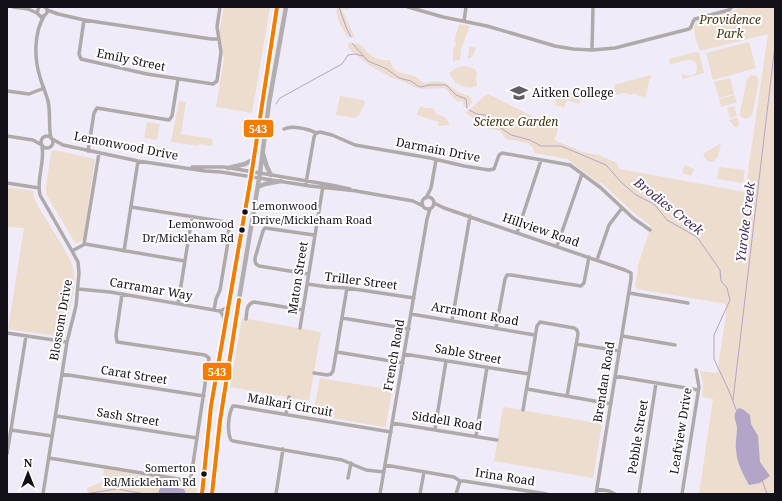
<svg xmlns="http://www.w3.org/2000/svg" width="782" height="501" font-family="'Noto Serif',serif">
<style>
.green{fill:#ecddcf}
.water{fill:#b3a5c7}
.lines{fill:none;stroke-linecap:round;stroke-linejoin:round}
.stream{stroke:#b3a5c7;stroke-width:1}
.minor{stroke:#afaaa9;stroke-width:3.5}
.major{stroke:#b2adaf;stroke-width:4.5}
.bus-1-casing{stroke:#fff;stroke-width:7}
.bus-1{stroke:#f37c01;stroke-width:4}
.bus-dot{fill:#141019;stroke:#fff;stroke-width:1.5}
.labels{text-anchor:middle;stroke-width:4;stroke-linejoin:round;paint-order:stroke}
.bus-label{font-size:11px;fill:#141019;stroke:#fff;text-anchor:end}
.park-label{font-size:12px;font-style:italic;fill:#45310e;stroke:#fff}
.street-label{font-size:12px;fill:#141019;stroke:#fff}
.poi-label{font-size:12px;fill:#141019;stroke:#fff;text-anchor:start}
.water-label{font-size:13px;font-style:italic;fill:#452b62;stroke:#fff}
.line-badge{stroke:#fff;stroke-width:1.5}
.badge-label{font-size:11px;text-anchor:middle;font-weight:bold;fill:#fff}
</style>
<rect width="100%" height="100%" fill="#f0ebf8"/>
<path class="green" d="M224,7H270L252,113L216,107L224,59L219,34Z
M337,7H349L348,10L341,8L355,37H348C342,28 335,18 337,7Z
M740,7L741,9L750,7H775V494H699L713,399L702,397L703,384L700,371L717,373L726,315V304L637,289L635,286L638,269L637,268L651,226L632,211L603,184L601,182L600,184L567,159L534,153V149L528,143L506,139L500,131L488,128L483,123L477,121L466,113L483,97L488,94L558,129L556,136L554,140L583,152L599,155L617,163L619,169L745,192L768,34L700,51C697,42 690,27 698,20L733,11Z
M459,24L470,26L461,49L460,60L453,61V51L456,42L454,41Z
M749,42L756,68L713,80L706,53Z
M348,43L360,44C368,54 377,62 390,60C394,77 405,71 416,77C419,79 421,81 424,83L437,81L446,83L460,93L469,96L472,103L467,108L463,105V101L459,102L454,99L447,90L444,88L422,89L414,87L405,82L392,78L369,65L348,48Z
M469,46L476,48L472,57L467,59L469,53Z
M696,52L699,53L704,73L683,79L681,74L691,76L696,73C702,53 679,62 670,65L669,59Z
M466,66L475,69L477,73L476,77L477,86L471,87V88L461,86L458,83L456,84L449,73L458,67Z
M651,75L645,98L633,93L632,95L624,93L616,95L614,85Z
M751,75L757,76L759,81L752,115C749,120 744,119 740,116V112L747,79Z
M730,78L734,94L719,98L714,82Z
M555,89L561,93L570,92L582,94L579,104L567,100L564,108L553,104L560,102L556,103L554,94Z
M734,95L737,102L721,107L719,99Z
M340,96L363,100L365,103L359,115L354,118L336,115Z
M179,101L186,102L181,134L213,139L212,146L199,144V146L171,142Z
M420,106L424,108H433L436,114L445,117L450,125L438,126L439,122L417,115Z
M734,106L737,116L730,118L727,108Z
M737,117L739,122L738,127H735L729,120Z
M147,122L160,124L157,140L144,138Z
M721,143L718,157L713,162L707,161L703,154Z
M54,150L95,159L83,240L77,243H75L46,194V187L51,152Z
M685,165L694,169L691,176L682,173Z
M719,167L745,170L743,183L717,179Z
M7,187L33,191C34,202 42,212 47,221C56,236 67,251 73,267C78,280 67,324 62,337L8,329L24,228L7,227Z
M242,318L321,332L309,401L230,387Z
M320,378L392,390L386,426L384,427L313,415Z
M503,407L602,424L593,478L494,461Z
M104,469L187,482L192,480L197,481L196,494H88L87,488L102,482Z"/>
<path class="water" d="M739,408L744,410L750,415L751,424L758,436L760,462L770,476L760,483L749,485C743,474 737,463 736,450C735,443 737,435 737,428C736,418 731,417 739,408Z
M164,486L184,489L186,494H158L160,488Z"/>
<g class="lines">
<path class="stream" d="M339,7L346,27L351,37
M352,43L368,61L387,69L399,78L411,81L418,86L421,87L429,85H446L456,95L466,99L467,108
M276,104L280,98L342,64L348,55L355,54L363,56
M469,110L477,114L485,115L489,117L497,125L511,135L530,140L541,146H561L606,165L621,182L636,195L654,204L667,220L697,237L720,270L721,281L727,288L730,300L714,335V359L729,391L737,412
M733,400L775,45
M762,480L767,494
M91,493L117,489L145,494
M155,494L158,493"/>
<path class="minor" d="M13,7L28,9L37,13
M39,7L37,13L41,17L45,15C48,13 48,9 45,7
M408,7L443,17L487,26L555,46L573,49L592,50L615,48L689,29C693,27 691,22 695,19L729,10L732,7
M47,10L58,14L84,20L211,39H219
M44,16C34,33 34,58 40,77C42,85 46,93 48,101C51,113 48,126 51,138
M84,20L79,54L81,59L147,74L213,84L217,81L221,52L217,27L220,7
M464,21L466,7
M592,50L593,7
M7,91L29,94L44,88
M284,129C292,125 309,129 316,133
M316,133L320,132L332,135L355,145L430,158L464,166L489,170L494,169L499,155L502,153L570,165L601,188L633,218L650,230
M41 142a6 6 0 1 1 12 0a6 6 0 1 1-12 0Z
M7,136L33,140L40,144
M52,139L63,145L138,161L205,171L221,172L310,186L357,191
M42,147C45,163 36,179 40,195L72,251L78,262L79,273L76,306L67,342L43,494
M88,151L94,113L97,108L169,120L172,116L178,79
M192,167H224L331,185L350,189
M7,183L39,188
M306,183L314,137L316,133
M356,191L413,201L423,206
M422 203a6 6 0 1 1 12 0a6 6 0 1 1-12 0Z
M426,198L431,188L436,160
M434,203L444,208L625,270L631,273V279L596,494
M131,207L226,222L229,224L228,242L220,290L216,299L214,310
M517,233L541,160
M84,244L99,153
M557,246L582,174
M72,251L85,244L185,261
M124,251L138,161
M597,260L609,225L622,208
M308,274L259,266C255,264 255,262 255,258L263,231L265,228L314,235
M307,284L328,287L347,288L414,298
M78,289L110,292L220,311L228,307
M629,293L688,303
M178,304L192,217
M220,311L224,317V324
M411,314L535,335
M342,318L409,329
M246,319C247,312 246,304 254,302L303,310
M452,321L470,216
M300,328L323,186
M496,328L505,279L507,275H511L581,286L584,283L589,257
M7,333L67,342
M622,336L675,345
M576,344L619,351
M337,352L403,363
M404,354L529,374
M314,373L327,375L331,374L333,371L347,288
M62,374L204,396
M615,376L698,390
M527,389L611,404
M523,410L537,326L540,322L574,328L577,330L578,334L567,396
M286,414L289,397
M56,416L197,438
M392,423L497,440
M435,429L446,361
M11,430L52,436
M476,436L487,367
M7,454L26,336
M49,458L185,480H188L191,477L209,358L205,355L117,342L116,335L122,294
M385,465L454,477L460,481
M384,472L366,470L342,460L233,441L231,440C227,432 228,414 233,406H235L391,432
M348,478L351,463
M460,481H464L547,494
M597,489L609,491L615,494
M276,494L283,449
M380,494L427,219L430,209
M420,494L424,472
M456,494L460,481
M639,494L656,383
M682,494L699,387L696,370"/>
<path class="major" d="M263,154L267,167L271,175
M228,168L245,164L254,159
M258,187L265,184L281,181
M202,494L211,406L251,177L277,7
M212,494L217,446L223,396L260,173L269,103L286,7"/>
<g class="bus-1-casing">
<path id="bus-1" d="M202,494L211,406L251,177L277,7
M212,494L220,421L239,300"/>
</g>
<use href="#bus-1" class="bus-1"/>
</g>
<defs>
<g id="school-bare" transform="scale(1.38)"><path d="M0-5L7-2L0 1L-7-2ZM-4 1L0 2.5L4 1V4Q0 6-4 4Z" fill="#615d67" stroke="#fff" stroke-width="2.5" paint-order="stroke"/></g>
</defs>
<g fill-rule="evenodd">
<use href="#school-bare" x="519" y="93"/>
</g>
<g class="bus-dot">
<circle cx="245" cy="212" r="3.5"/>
<circle cx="242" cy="230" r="3.5"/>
<circle cx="204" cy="474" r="3.5"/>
</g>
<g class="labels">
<g class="bus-label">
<text x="252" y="210" text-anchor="start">Lemonwood<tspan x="252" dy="14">Drive/Mickleham Road</tspan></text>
<text x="234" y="228">Lemonwood<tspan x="234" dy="14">Dr/Mickleham Rd</tspan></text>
<text x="196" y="472">Somerton<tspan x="196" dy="14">Rd/Mickleham Rd</tspan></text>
</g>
<g class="park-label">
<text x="730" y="24">Providence<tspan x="730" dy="14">Park</tspan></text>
<text x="516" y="126">Science Garden</text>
</g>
<g class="street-label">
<text transform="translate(131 60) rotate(12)" y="4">Emily Street</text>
<text transform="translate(126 146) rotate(11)" y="4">Lemonwood Drive</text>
<text transform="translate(438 150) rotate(11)" y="4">Darmain Drive</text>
<text transform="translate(541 230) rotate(19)" y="4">Hillview Road</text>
<text transform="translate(298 278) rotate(-81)" y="4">Maton Street</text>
<text transform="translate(361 281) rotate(7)" y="4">Triller Street</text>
<text transform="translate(151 289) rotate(10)" y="4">Carramar Way</text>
<text transform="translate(475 314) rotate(10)" y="4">Arramont Road</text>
<text transform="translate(61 320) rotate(-80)" y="4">Blossom Drive</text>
<text transform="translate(468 354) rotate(10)" y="4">Sable Street</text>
<text transform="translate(394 355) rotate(-80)" y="4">French Road</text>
<text transform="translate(134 375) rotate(9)" y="4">Carat Street</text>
<text transform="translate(604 382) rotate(-81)" y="4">Brendan Road</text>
<text transform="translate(290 405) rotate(10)" y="4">Malkari Circuit</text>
<text transform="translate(128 417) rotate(9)" y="4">Sash Street</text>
<text transform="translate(447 421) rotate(9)" y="4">Siddell Road</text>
<text transform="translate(681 431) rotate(-81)" y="4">Leafview Drive</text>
<text transform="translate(638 437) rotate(-81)" y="4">Pebble Street</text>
<text transform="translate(505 477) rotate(9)" y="4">Irina Road</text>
</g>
<g class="poi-label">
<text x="532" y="97">Aitken College</text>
</g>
<g class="water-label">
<text transform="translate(669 206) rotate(38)" y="5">Brodies Creek</text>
<text transform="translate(745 222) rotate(-83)" y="5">Yuroke Creek</text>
</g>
</g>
<g class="line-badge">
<rect x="243" y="119" width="31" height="19" rx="4" fill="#f37c01"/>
<rect x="202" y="362" width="30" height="19" rx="4" fill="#f37c01"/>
</g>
<g class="badge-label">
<text x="258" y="133">543</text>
<text x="217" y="376">543</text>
</g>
<rect width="782" height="501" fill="none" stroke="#141019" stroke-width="16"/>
<g transform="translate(28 473)" stroke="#ffffff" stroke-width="3" paint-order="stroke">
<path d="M0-3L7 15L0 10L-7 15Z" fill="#141019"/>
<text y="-6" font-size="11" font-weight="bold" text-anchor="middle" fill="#141019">N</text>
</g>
</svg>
